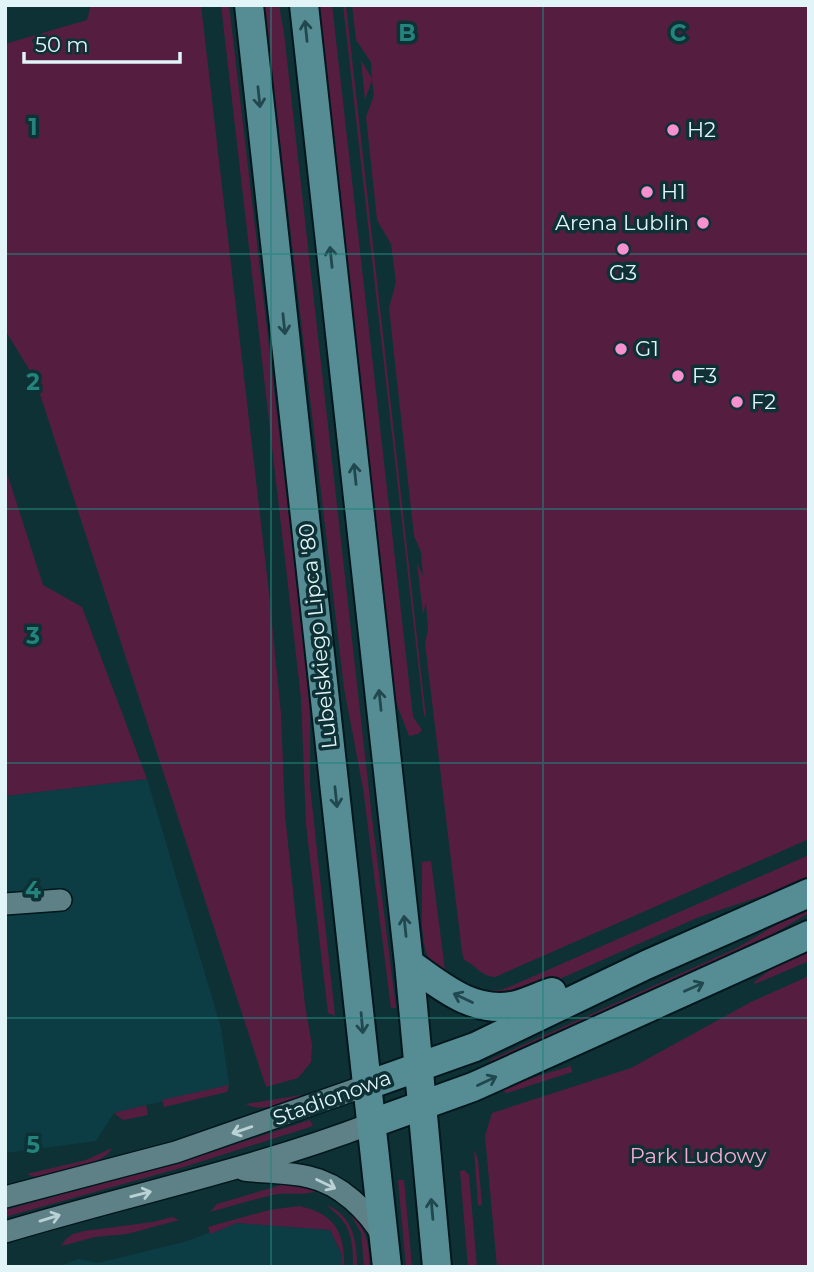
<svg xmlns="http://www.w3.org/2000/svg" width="814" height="1272" font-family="Montserrat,sans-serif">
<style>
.built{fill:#0c3d44}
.green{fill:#551e41}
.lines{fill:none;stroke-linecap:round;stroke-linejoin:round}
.street-casing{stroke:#00171b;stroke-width:24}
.secondary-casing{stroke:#00171b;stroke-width:32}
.street{stroke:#5e8187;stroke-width:21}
.secondary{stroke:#568c94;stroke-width:28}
.oneway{stroke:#20484e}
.oneway2{stroke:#bad2d5}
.grid{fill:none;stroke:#24837c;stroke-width:2;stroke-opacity:0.55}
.poi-dot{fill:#f790ce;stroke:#0e3136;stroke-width:2.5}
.labels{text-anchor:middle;stroke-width:7;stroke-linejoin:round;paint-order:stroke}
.poi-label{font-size:21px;fill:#e1f4f7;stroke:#0e3136;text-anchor:start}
.street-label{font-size:21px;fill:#e1f4f7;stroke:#0e3136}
.park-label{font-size:21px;fill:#f7aad6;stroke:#0e3136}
.grid-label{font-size:23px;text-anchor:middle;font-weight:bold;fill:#24837c;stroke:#0e3136;stroke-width:7;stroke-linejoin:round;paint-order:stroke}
</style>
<rect width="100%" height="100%" fill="#0e3136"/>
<path class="built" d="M147,779L221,1028L229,1085L114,1113L96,1141L5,1153V796Z
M236,1223L330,1230L342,1256V1267H59L78,1259L98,1263L184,1242Z"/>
<path class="green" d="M91,5H201L269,593L281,714L285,815L305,1005L312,1045L311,1062L298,1078L266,1087L35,379L5,330V44L87,20Z
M221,5H229L303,637L310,715V786L335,1016L328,1013L306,824L301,698Z
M264,5H279L284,33L372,818L396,1008H391L363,788L344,688Z
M318,5H332L413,717L422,730L418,734L409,736L395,700L391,666Z
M343,5H346L426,717L424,715Z
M352,5H809V839L495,977C480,976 476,965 464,960L462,952L425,643L428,629L426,603L423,614L417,563L423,576L421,552L414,536L389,308L396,282L391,244L377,220L366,117L374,95L372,80L365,100L361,60L372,79L371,62L356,40Z
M5,467L43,585L82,607L147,779L5,796Z
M809,855V880L699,917L519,997L475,991L501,990L509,987Z
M431,861L446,978L427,955L424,944L422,927V862Z
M809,905V913L739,954L492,1066L490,1060L737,948Z
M809,951V961L755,984L754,982L774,967Z
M809,976V1267H497L485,1136L492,1113L631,1068L751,1002Z
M571,1066L572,1072L507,1093L503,1091L502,1087Z
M229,1085L227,1092L164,1107L162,1100Z
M301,1095L302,1098C288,1103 259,1113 246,1104Z
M146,1105L148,1115L123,1120L114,1113Z
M310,1120L313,1126L184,1167L5,1217V1210L181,1162Z
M112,1148C105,1165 54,1173 35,1177L27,1174L86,1160Z
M474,1150L478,1159L482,1205H478Z
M464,1170L469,1175L477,1267H468L460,1171Z
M398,1180H404L412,1267H406Z
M285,1184L317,1187L316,1191C304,1196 290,1192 277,1194C254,1199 232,1206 210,1212L217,1204Z
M327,1205C353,1216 357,1241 357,1267H353C353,1252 353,1234 343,1221C339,1215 331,1210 327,1205Z
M299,1206C334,1213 345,1232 344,1267H342V1255L330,1230L237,1223L210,1234L208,1227L269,1210Z
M349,1211C366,1227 369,1244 370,1267H364L361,1233Z
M172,1217L179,1220L127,1234L95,1237L61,1246L66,1239L73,1234L84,1231L153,1222Z"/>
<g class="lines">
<g class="street-casing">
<path id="street" d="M5,904L61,900
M244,1170C265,1173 289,1172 309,1177C341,1184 368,1211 383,1237
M5,1197L176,1152L368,1085
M5,1232C128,1195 253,1169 373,1123"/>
</g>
<g class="secondary-casing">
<path id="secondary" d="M249,5L387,1267
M304,5L409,963L437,1267
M409,963C441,986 474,1015 516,1005C528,1002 540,996 552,992
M368,1085L475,1047L646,965L809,893
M373,1123L473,1087L809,935"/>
</g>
<use href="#street" class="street"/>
<use href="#secondary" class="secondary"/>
</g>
<defs><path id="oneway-shaft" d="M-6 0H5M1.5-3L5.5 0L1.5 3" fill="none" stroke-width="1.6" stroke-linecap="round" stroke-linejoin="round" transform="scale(1.75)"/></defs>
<g class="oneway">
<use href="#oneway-shaft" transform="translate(306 31) rotate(-96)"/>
<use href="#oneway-shaft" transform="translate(259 97) rotate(84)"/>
<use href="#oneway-shaft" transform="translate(331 257) rotate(-96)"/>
<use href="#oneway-shaft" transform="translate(284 324) rotate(84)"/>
<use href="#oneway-shaft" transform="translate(355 474) rotate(-96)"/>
<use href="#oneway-shaft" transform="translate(380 700) rotate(-96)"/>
<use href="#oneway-shaft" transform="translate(336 797) rotate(84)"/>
<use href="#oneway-shaft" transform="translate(405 926) rotate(-96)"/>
<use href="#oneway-shaft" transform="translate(694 987) rotate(-24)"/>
<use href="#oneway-shaft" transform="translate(463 998) rotate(-155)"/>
<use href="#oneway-shaft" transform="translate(362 1023) rotate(85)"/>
<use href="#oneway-shaft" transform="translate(487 1081) rotate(-25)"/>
<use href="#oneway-shaft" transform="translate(432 1209) rotate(-95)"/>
</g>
<g class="oneway2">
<use href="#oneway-shaft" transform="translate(242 1130) rotate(161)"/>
<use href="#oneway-shaft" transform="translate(326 1184) rotate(26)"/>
<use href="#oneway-shaft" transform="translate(141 1194) rotate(-14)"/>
<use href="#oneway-shaft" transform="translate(50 1218) rotate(-17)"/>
</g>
<path class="grid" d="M271,5V1267M543,5V1267M5,254H809M5,509H809M5,763H809M5,1018H809"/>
<g class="poi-dot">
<circle cx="673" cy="130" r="7"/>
<circle cx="647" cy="192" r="7"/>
<circle cx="703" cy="223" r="7"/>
<circle cx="623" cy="249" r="7"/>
<circle cx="621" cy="349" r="7"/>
<circle cx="678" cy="376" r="7"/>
<circle cx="737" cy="402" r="7"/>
</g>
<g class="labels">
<g class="poi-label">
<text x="687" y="137">H2</text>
<text x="661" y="199">H1</text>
<text x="689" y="230" text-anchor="end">Arena Lublin</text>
<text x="623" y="280" text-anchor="middle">G3</text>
<text x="635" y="356">G1</text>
<text x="692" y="383">F3</text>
<text x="751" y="409">F2</text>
</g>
<g class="street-label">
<text transform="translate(318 636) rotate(-96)" y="7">Lubelskiego Lipca '80</text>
<text transform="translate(332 1098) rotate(-20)" y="7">Stadionowa</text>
</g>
<g class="park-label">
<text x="698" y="1163">Park Ludowy</text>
</g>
</g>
<g class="grid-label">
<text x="407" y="41">B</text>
<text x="678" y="41">C</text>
<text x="33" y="135">1</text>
<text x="33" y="390">2</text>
<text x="33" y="644">3</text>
<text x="33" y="898">4</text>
<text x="33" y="1153">5</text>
</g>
<rect width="814" height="1272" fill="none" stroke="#e1f4f7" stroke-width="14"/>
<path d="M24 52v10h156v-10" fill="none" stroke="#e1f4f7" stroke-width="3.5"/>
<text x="35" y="52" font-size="21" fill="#e1f4f7" stroke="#0e3136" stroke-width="5" paint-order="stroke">50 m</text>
</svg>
